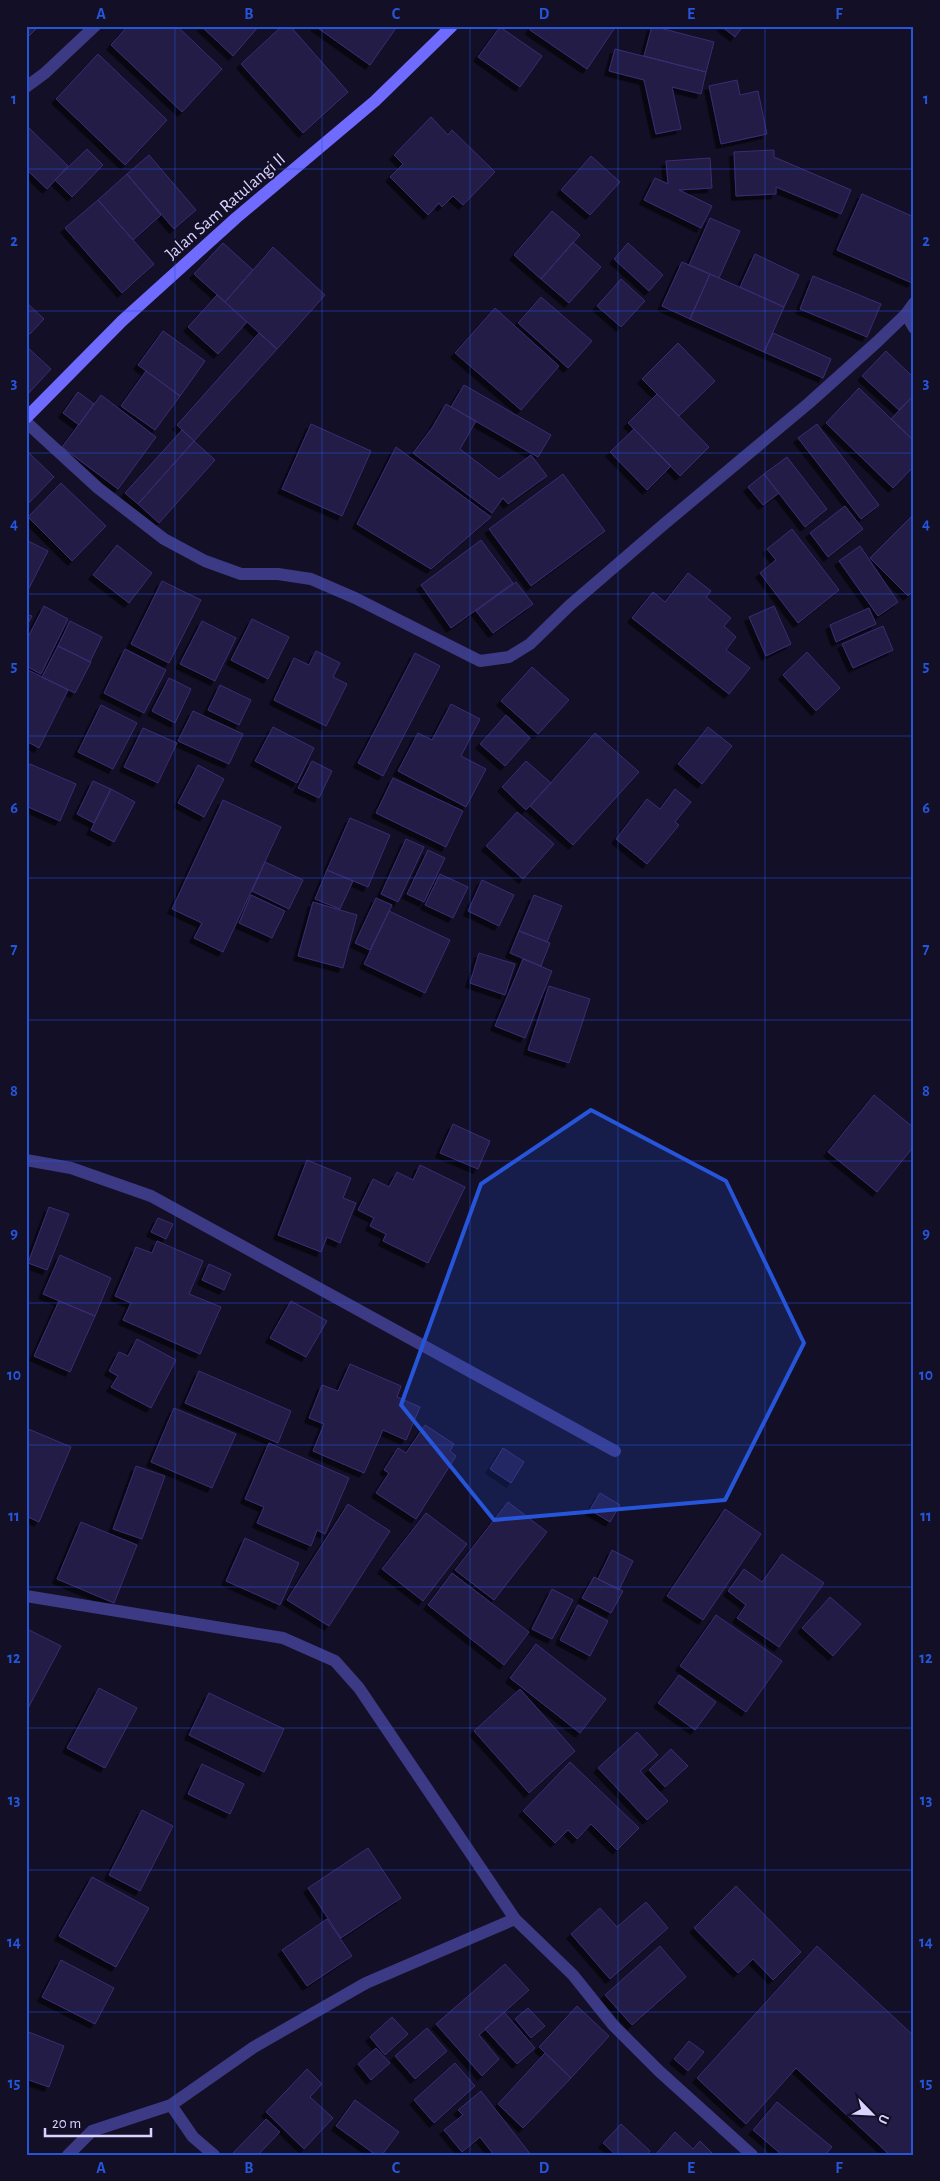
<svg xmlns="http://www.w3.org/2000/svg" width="940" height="2181" font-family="'Alegreya Sans',sans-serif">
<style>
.building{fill:#241b47;stroke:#3b2d73;filter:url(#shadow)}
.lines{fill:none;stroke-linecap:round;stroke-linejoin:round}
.street{stroke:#3d3a85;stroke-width:12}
.secondary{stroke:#6f6bff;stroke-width:12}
.marked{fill:#2655da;fill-opacity:0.2;stroke:#2655da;stroke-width:4;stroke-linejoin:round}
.grid{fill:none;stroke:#2655da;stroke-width:1;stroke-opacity:0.55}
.labels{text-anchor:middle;stroke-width:4;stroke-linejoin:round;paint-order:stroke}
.street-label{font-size:18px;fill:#d9d4ff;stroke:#130f26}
.neatline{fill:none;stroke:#2655da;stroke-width:2}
.grid-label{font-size:16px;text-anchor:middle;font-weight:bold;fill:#2655da}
</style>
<defs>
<filter id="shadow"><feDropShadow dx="-4.5" dy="4.5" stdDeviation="0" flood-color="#0009"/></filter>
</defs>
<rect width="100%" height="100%" fill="#130f26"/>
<path class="building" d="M26,26H39L26,39Z
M128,26H177L222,69L182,112L111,45Z
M201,26H259L233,56Z
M282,26H290L348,92L303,133L241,64Z
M315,26H393L396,28L370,65Z
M532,26H616L587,69L530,30Z
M652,26L714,42L706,72L644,56Z
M721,26H743L735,37Z
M500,27L542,56L520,87L478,57Z
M615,49L706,72L701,94L672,87L681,129L656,134L644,80L609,71Z
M98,54L167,120L125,165L56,99Z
M737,80L740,95L758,91L767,134L721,144L709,86Z
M431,117L448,135L452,130L495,172L463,205L453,196L442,207L439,203L428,215L390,177L403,164L394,155Z
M26,125L68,166L47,189L26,169Z
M87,149L103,165L72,197L55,180Z
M774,150V157L851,190L841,214L776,187V194L736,196L734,152Z
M149,155L196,210L174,229L127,174Z
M591,156L620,182L590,215L561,190Z
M710,158L712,188L679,190L712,206L701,228L644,200L655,178L668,184L666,161Z
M127,174L161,215L133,240L98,200Z
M862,194L914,217V278L912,283L837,250Z
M98,200L154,264L122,293L65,228Z
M552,211L580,235L541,279L514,255Z
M710,218L740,231L719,278L689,265Z
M573,242L601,267L569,303L541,279Z
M223,243L253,270L225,302L194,274Z
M628,243L663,275L649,291L614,259Z
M273,247L325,295L277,349L225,302Z
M755,254L799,275L784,307L740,287Z
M682,262L710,274L690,319L662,306Z
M710,274L784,307L764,352L690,319Z
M813,276L881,304L867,337L800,309Z
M621,279L645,301L621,327L597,306Z
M217,295L247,322L218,354L188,327Z
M541,297L592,341L568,368L518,323Z
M27,303L44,319L30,334L26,331Z
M495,308L559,366L521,410L455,353Z
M163,331L205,361L180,396L138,365Z
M259,333L277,349L194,441L177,425Z
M773,333L831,359L823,378L764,352Z
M678,343L715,381L679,416L642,379Z
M26,346L51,369L26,396Z
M886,351L914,378V395L899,410L862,376Z
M146,371L180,396L155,430L121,406Z
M464,385L551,435L538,457L451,407Z
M859,388L914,441V466L893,488L826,423Z
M78,392L94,404L79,425L63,413Z
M657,394L709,447L680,476L628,423Z
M101,395L156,437L118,489L62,447Z
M914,395V441L891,419Z
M446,404L476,421L460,449L499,479L531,455L547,476L508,504L503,498L492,513L413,453L432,428Z
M311,424L371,451L342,516L282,489Z
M817,424L879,505L861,519L798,438Z
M634,429L671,466L647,490L610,452Z
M182,430L194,441L138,504L125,493Z
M194,441L215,460L159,523L138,504Z
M396,447L491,517L431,569L357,524Z
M29,453L54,477L26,506V456Z
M787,457L827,509L805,527L764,474Z
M563,474L605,531L531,586L489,529Z
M764,474L779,493L763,505L748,487Z
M61,483L106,526L72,561L28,517Z
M845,506L863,529L828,557L810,533Z
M914,514V590L908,596L870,558Z
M792,529L839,590L798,623L760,573L776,560L767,549Z
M26,540L48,551L26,594Z
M481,540L513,583L451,628L421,585Z
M117,545L152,573L129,603L93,575Z
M860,546L898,602L878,616L839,561Z
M688,573L711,591L706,597L731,618L724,626L736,637L726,650L750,668L729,694L632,618L653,592L665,602Z
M162,581L201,600L169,663L131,644Z
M516,582L533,604L493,633L476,611Z
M44,606L68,619L41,674L26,666V641Z
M774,606L791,644L766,656L749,617Z
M869,608L876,624L836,642L830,625Z
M26,614L32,616L26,627Z
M252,619L289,637L268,679L231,660Z
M70,621L102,637L90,662L58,646Z
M202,621L236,638L215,681L180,664Z
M883,626L893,650L853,668L842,644Z
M58,646L91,662L75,693L42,677Z
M125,649L166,670L144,713L104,693Z
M316,651L340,663L333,677L347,684L326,726L274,700L294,658L309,665Z
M807,652L840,688L816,711L783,675Z
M415,653L440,666L383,776L358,763Z
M532,667L569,700L538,734L501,701Z
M26,669L68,690L39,748L26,741Z
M169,678L191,689L175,723L152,711Z
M220,685L251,700L239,725L208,710Z
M451,704L480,719L461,756L486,769L466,807L398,771L418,733L432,740Z
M101,705L137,723L113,769L78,752Z
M193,711L243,734L229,764L178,741Z
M506,715L530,738L505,766L480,744Z
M273,727L314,748L297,783L255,761Z
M708,727L732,746L702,784L678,764Z
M143,728L177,743L158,783L124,767Z
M595,733L639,772L573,845L530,806Z
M312,761L332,771L319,798L298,788Z
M526,761L551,783L526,810L502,787Z
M30,764L76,784L60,821L26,806V772Z
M198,765L224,779L204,817L178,803Z
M393,778L463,811L446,847L376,813Z
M93,781L111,789L94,823L77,814Z
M111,789L135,802L114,842L91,830Z
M675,789L691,802L675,822L679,825L647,864L616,839L647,799L660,809Z
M223,800L281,827L223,952L194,938L202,923L172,909Z
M517,812L554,844L523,879L486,846Z
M350,818L390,835L368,887L327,870Z
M406,839L424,847L398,902L381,894Z
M428,850L445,858L424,902L407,894Z
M265,862L303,880L289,909L252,891Z
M327,870L353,881L340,909L315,899Z
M440,874L468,887L453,918L425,905Z
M482,880L514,895L499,926L468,911Z
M251,895L285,911L272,938L239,923Z
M534,895L562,906L547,942L519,931Z
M376,898L392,905L370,950L355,943Z
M313,902L357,915L343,968L298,956Z
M389,911L450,940L425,993L364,964Z
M519,931L550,943L541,966L510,953Z
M479,953L515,964L505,995L470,983Z
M523,959L552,971L525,1038L495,1026Z
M549,986L590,999L569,1063L528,1050Z
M874,1095L914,1128V1146L877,1192L828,1152Z
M453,1124L490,1141L478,1169L440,1153Z
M307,1160L351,1178L343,1198L356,1203L340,1243L327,1237L321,1252L278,1235Z
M420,1165L465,1187L428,1263L383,1241L386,1234L370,1226L374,1218L358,1210L373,1179L389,1187L397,1172L413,1180Z
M49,1207L69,1214L47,1270L28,1263Z
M158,1218L173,1224L166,1239L151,1232Z
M157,1241L203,1261L189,1294L221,1307L200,1354L123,1320L131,1303L115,1296L136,1247L152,1253Z
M60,1255L111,1278L95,1316L43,1294Z
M209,1264L231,1274L224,1290L202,1280Z
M59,1301L95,1316L70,1372L34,1356Z
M291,1301L327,1321L306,1357L270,1338Z
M137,1339L176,1360L151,1408L111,1387L118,1376L109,1371L119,1352L128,1356Z
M350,1364L401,1386L397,1397L420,1407L406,1440L383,1430L364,1473L313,1451L324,1424L309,1418L322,1385L338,1391Z
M199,1371L291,1411L278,1443L185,1403Z
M174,1408L236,1434L212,1488L151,1462Z
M425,1425L454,1444L450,1451L456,1456L416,1519L376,1493L389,1473L384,1470L398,1448L406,1453Z
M26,1428L71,1447L39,1522L26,1516Z
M269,1443L349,1478L325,1534L317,1530L311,1546L257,1523L264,1507L245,1499Z
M503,1448L524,1462L511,1483L490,1469Z
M136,1466L165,1476L142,1539L113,1529Z
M600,1493L620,1505L610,1522L590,1510Z
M508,1502L547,1532L494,1600L455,1570Z
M348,1504L390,1531L329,1626L287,1600Z
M725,1509L761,1534L703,1620L667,1596Z
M426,1513L467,1544L423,1601L382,1569Z
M81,1522L137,1545L114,1603L57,1579Z
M245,1538L299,1563L280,1605L226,1581Z
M612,1550L633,1561L619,1590L598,1579Z
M782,1554L824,1583L779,1647L737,1618L746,1605L728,1591L744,1569L762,1582Z
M452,1573L529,1632L504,1665L428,1605Z
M594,1577L623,1591L611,1613L582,1598Z
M552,1589L573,1600L552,1639L532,1629Z
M830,1597L861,1624L833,1656L802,1628Z
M578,1605L608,1621L590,1656L560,1640Z
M716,1615L782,1661L746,1712L680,1666Z
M29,1630L61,1646L26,1712V1635Z
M536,1644L606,1699L580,1733L510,1678Z
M679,1675L716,1702L695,1730L658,1703Z
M99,1688L137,1708L105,1768L67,1748Z
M520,1689L575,1751L529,1793L474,1731Z
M209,1693L284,1729L264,1772L189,1735Z
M637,1732L658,1755L640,1771L668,1801L647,1820L598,1768Z
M671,1749L688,1766L665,1787L649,1770Z
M570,1762L639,1828L617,1850L591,1824L577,1839L568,1830L555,1843L523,1811Z
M202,1764L244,1784L230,1814L188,1794Z
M142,1810L173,1826L140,1891L109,1875Z
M368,1848L401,1898L341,1938L308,1888Z
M92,1877L149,1908L116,1967L59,1936Z
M736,1886L801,1952L773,1980L753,1959L738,1973L694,1928Z
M646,1902L668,1928L610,1979L571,1934L600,1908L617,1927Z
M327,1919L352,1956L307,1986L282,1950Z
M660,1946L686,1977L632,2025L605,1995Z
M817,1946L914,2036V2155H890L796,2068L746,2124L697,2078Z
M61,1960L114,1988L95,2024L42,1997Z
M505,1964L529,1990L479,2035L499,2059L482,2076L436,2024Z
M577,2006L609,2036L571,2078L539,2047Z
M528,2008L545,2026L531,2038L515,2019Z
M504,2012L535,2048L517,2064L485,2029Z
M392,2017L408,2034L385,2055L370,2037Z
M427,2028L447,2051L415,2079L395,2056Z
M26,2031L64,2046L49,2087L26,2079Z
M689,2041L704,2052L688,2071L674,2059Z
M376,2048L390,2063L371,2080L358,2064Z
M545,2053L571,2078L523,2128L498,2104Z
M455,2063L475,2086L434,2123L414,2100Z
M307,2069L322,2084L310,2097L333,2118L304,2149L266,2112Z
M481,2091L531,2155H494L480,2137L462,2152L444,2130L463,2115L458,2110Z
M355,2100L399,2132L382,2155H376L336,2126Z
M777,2102L832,2147L825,2155H782L753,2130Z
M266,2119L280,2132L258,2155H231Z
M621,2124L650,2151L647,2155H616L603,2143Z
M675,2132L693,2149L700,2141L714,2155H655Z"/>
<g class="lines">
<path class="street" d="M26,87L45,73L95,26
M906,314L914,328
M26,422L98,488L164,539L205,561L241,574H278L311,579L355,598L480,661L509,657L530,644L569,606L663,525L809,403L877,342L906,314L914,303
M26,1160L71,1168L151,1196L615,1451
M26,1596L283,1638L335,1661L359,1688L515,1919L573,1975L613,2025L659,2071L752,2155
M68,2155L92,2131L171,2105
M214,2155L193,2137L171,2105L254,2047L366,1983L515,1919"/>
<path class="secondary" d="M26,418L122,321L236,218L375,101L452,26"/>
</g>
<path class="marked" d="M591,1110L726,1181L804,1343L725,1500L494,1520L401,1405L481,1184Z"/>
<path class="grid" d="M175,26V2155M322,26V2155M470,26V2155M618,26V2155M765,26V2155M26,169H914M26,311H914M26,453H914M26,594H914M26,736H914M26,878H914M26,1020H914M26,1161H914M26,1303H914M26,1445H914M26,1587H914M26,1728H914M26,1870H914M26,2012H914"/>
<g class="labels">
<g class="street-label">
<text transform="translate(225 206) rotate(-41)" y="6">Jalan Sam Ratulangi II</text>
</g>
</g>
<rect width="940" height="2181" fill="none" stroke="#130f26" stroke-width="55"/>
<g transform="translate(872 2114) rotate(114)" stroke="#130f26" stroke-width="4" paint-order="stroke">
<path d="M0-4L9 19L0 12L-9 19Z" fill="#d9d4ff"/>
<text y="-8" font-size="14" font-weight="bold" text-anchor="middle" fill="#d9d4ff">U</text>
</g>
<path d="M45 2128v8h106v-8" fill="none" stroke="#d9d4ff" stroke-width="2.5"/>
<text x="52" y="2128" font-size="15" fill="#d9d4ff" stroke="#130f26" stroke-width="4" paint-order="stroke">20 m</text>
<rect x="28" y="28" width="884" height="2126" class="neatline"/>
<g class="grid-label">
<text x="101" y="19">A</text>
<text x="249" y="19">B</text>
<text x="396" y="19">C</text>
<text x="544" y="19">D</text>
<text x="691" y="19">E</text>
<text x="839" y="19">F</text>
<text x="14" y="104">1</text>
<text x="926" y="104">1</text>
<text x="14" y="246">2</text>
<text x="926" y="246">2</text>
<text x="14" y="388">3</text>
<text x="926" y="388">3</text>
<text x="14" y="529">4</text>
<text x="926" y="529">4</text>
<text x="14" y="671">5</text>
<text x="926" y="671">5</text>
<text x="14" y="813">6</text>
<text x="926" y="813">6</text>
<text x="14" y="954">7</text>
<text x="926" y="954">7</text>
<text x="14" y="1096">8</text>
<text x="926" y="1096">8</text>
<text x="14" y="1238">9</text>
<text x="926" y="1238">9</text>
<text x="14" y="1380">10</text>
<text x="926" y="1380">10</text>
<text x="14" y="1521">11</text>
<text x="926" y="1521">11</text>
<text x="14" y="1663">12</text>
<text x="926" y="1663">12</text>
<text x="14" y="1805">13</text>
<text x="926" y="1805">13</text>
<text x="14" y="1947">14</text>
<text x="926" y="1947">14</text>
<text x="14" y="2088">15</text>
<text x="926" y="2088">15</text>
<text x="101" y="2173">A</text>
<text x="249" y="2173">B</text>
<text x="396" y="2173">C</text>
<text x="544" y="2173">D</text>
<text x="691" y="2173">E</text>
<text x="839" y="2173">F</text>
</g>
</svg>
